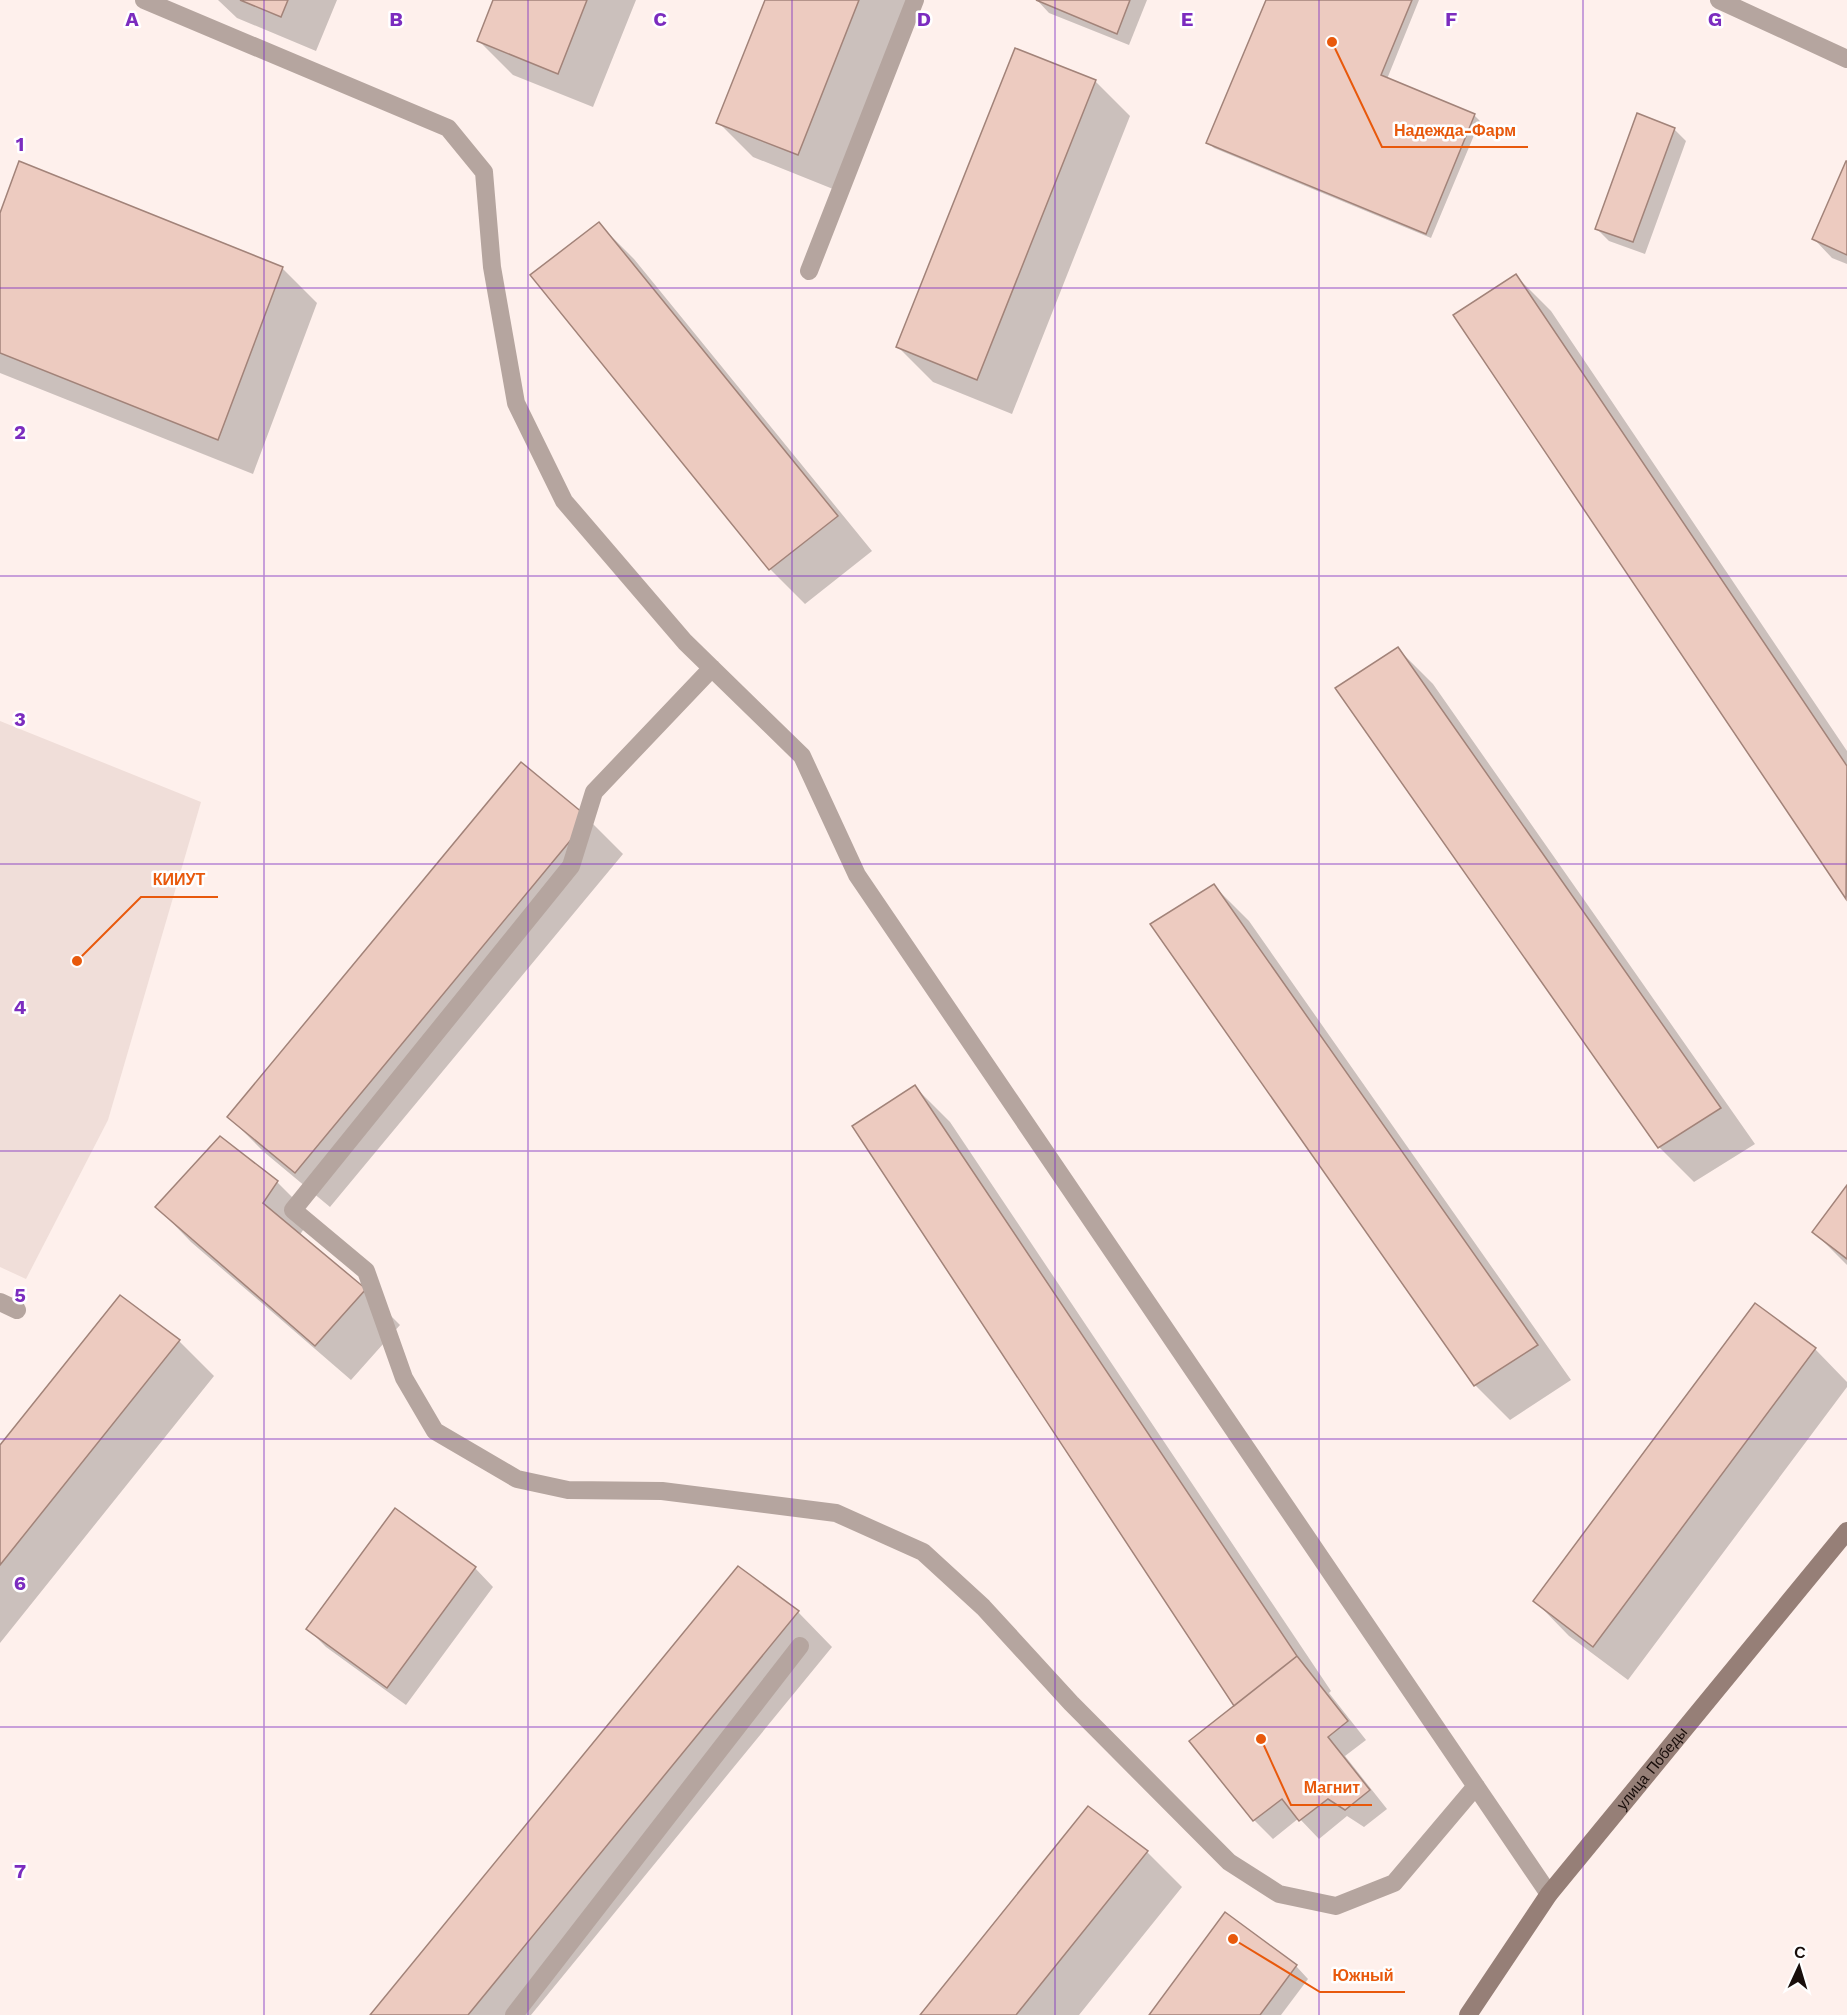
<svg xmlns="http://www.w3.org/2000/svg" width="1847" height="2015" font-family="'Work Sans',sans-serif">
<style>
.built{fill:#f0ded9}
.shadow{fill:#0003}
.building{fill:#edcbc0;stroke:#a28379;stroke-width:1.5}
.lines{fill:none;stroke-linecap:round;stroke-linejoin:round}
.lane{stroke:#b5a59f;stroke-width:18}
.street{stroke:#b5a59f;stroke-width:18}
.secondary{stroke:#967f77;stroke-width:18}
.grid{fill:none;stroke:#7b2cbf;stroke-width:1.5;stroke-opacity:0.55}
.labels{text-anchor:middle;stroke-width:5;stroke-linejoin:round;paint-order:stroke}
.street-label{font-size:15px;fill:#190e0b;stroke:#fff}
.grid-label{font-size:20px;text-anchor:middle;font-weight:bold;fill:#7b2cbf;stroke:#fff;stroke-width:5;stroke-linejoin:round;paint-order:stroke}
.leader{fill:none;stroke:#e8590c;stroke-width:2}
.callout-dot{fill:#e8590c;stroke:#fff;stroke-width:2}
.callout-label{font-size:16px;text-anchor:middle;font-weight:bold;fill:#e8590c;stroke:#fff;stroke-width:5;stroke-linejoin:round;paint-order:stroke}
</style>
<rect width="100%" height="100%" fill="#fef0ec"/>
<path class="built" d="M0,721L201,802L108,1120L26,1279L0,1267Z"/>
<path class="shadow" d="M218,0H337L316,51L237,18Z
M494,0H636L593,107L513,75L478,40Z
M767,0H908L833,189L753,157L718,122Z
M1037,0H1147L1129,45L1049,13Z
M1268,0H1419L1387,79L1475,116L1480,121L1431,238L1214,148L1208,142Z
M1016,50L1095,81L1130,116L1012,414L933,382L898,347Z
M1674,129L1686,141L1645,254L1609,241L1596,228Z
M1847,163V264L1832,258L1814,239Z
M0,218L282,268L317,303L253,474L0,373Z
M599,224L634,259L872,551L805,604L770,569Z
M1516,276L1551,311L1847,751V898L1455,315Z
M1398,649L1433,684L1755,1144L1694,1182L1659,1147L1337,688Z
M588,819L623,854L330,1207L264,1152L229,1117Z
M1214,886L1249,921L1571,1380L1510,1420L1475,1385Z
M915,1087L950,1122L1331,1691L1329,1693L1366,1740L1345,1756L1387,1809L1364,1827L1347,1816L1319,1839L1299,1818L1273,1839L1254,1820L1192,1741L1236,1706Z
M221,1138L277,1182L312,1217L299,1236L365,1290L400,1325L351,1380L191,1242L157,1207Z
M1847,1187V1265L1814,1232Z
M120,1297L179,1341L214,1376L0,1643V1447Z
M1815,1349L1847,1382V1387L1628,1680L1569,1636L1535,1601Z
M475,1568L493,1587L406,1705L326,1647L308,1629Z
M798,1612L832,1647L531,2015H372Z
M1147,1852L1182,1887L1079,2015H922Z
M1226,1915L1296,1966L1308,1979L1281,2015H1151Z"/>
<path class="building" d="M240,0H288L281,17Z
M493,0H587L558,74L477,41Z
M765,0H859L798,155L716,123Z
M1036,0H1130L1117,34Z
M1266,0H1412L1381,75L1475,114L1426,234L1206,143Z
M1015,48L1096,80L977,380L896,347Z
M1637,113L1675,128L1633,242L1595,229Z
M19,161L283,267L218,440L0,353V213Z
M1846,161H1847V255L1812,239Z
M599,222L838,516L769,570L530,275Z
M1516,274L1847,766L1846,899L1453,315Z
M1398,647L1721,1108L1658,1148L1335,688Z
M521,762L589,818L295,1173L227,1117Z
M1214,884L1538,1345L1474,1386L1150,924Z
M915,1085L1297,1656L1234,1706L852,1126Z
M220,1136L278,1181L263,1203L366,1289L315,1346L155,1207Z
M1847,1185V1259L1812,1232Z
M120,1295L180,1340L0,1565V1445Z
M1755,1303L1816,1348L1593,1647L1533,1601Z
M395,1508L476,1567L387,1688L306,1629Z
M738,1566L799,1611L468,2015H370Z
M1297,1656L1348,1721L1328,1737L1370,1790L1345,1810L1328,1799L1299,1821L1282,1799L1253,1821L1189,1741Z
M1088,1806L1148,1851L1016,2015H920Z
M1225,1912L1297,1965L1260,2015H1149Z"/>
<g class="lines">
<path class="lane" d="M144,0L448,128L484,172L492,267L516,403L564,501L685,642L802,756L857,875L1549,1894
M809,271L915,0
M712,668L594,792L571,866L293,1210L366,1271L404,1378L435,1431L517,1479L568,1490L662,1491L836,1513L923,1552L983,1607L1071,1703L1229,1862L1279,1894L1336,1906L1394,1883L1476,1786
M0,1302L17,1310
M514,2015L800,1646"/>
<path class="street" d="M1719,0L1847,59"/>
<path class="secondary" id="s1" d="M1468,2015L1549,1894L1847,1531"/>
</g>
<path class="grid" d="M264,0V2015M528,0V2015M792,0V2015M1055,0V2015M1319,0V2015M1583,0V2015M0,288H1847M0,576H1847M0,864H1847M0,1151H1847M0,1439H1847M0,1727H1847"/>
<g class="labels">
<g class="street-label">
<text dy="5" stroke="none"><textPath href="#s1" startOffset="308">улица Победы</textPath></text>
</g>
</g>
<g class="grid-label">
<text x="132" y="26">A</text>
<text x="396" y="26">B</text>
<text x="660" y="26">C</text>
<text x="924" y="26">D</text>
<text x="1187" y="26">E</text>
<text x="1451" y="26">F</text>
<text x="1715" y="26">G</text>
<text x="20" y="151">1</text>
<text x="20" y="439">2</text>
<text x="20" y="726">3</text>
<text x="20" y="1014">4</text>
<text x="20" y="1302">5</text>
<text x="20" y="1590">6</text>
<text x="20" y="1878">7</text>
</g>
<path class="leader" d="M1332 42L1382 147H1528M77 961L141 897H218M1261 1739L1291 1805H1372M1233 1939L1320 1992H1405"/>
<g class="callout-dot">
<circle cx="1332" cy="42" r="6"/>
<circle cx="77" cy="961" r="6"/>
<circle cx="1261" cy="1739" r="6"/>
<circle cx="1233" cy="1939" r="6"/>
</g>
<g class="callout-label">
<text x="1455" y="136">Надежда-Фарм</text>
<text x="179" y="885">КИИУТ</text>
<text x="1332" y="1793">Магнит</text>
<text x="1363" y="1981">Южный</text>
</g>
<g transform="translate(1799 1967) rotate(4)" stroke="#ffffff" stroke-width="4.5" paint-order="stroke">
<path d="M0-4.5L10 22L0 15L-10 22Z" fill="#190e0b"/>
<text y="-9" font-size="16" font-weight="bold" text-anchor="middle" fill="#190e0b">С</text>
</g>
</svg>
